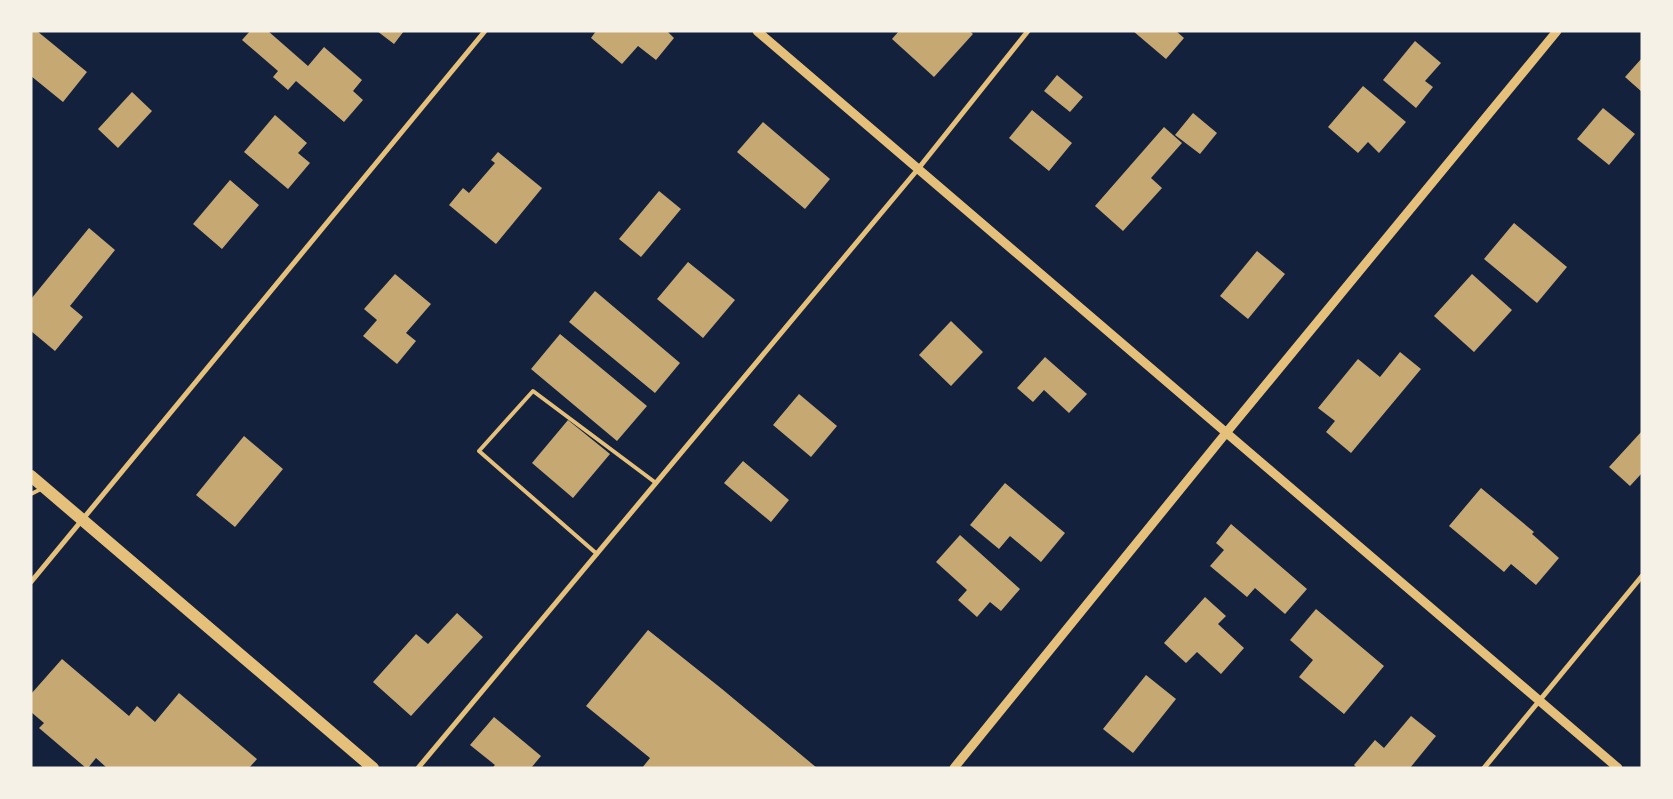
<svg xmlns="http://www.w3.org/2000/svg" width="1673" height="799" font-family="Lato,sans-serif">
<style>
.building{fill:#c6a872}
.lines{fill:none;stroke-linecap:round;stroke-linejoin:round}
.service{stroke:#e5c07b;stroke-width:4}
.minor{stroke:#e5c07b;stroke-width:5}
.tertiary{stroke:#e5c07b;stroke-width:9}
.primary{stroke:#e5c07b;stroke-width:12}
</style>
<rect width="100%" height="100%" fill="#14213d"/>
<path class="building" d="M31,31H37L87,72L63,102L31,76Z
M250,31H268L308,66L324,47L362,80L353,91L363,100L344,122L296,81L288,90L273,77L278,71L242,40Z
M377,31H404L394,44Z
M596,31H667L674,38L656,60L638,46L622,64L591,38Z
M899,31H970L973,34L934,77L892,39Z
M1133,31H1176L1184,38L1166,59Z
M1415,41L1441,63L1425,81L1433,87L1416,108L1383,80Z
M1642,58V92L1625,77Z
M1057,75L1083,97L1070,112L1044,91Z
M1363,86L1406,122L1379,153L1368,142L1358,153L1328,127Z
M132,92L152,111L118,148L98,129Z
M1603,108L1635,134L1609,165L1577,139Z
M1032,110L1072,143L1049,171L1009,138Z
M1193,113L1217,133L1200,154L1175,135Z
M275,115L307,143L298,153L310,163L288,189L244,152Z
M763,122L830,179L805,209L737,152Z
M1164,127L1182,143L1151,178L1162,188L1123,231L1095,206Z
M498,152L542,188L496,244L449,205L463,188L469,193L495,163L491,160Z
M230,180L259,205L222,249L193,224Z
M659,191L681,209L641,257L619,239Z
M1514,223L1567,267L1537,303L1484,259Z
M89,228L115,250L70,306L83,317L55,351L31,331V299Z
M1257,251L1285,274L1248,319L1220,296Z
M688,262L735,300L703,338L657,299Z
M395,274L431,304L406,333L416,341L397,364L363,336L377,320L364,309Z
M1472,274L1512,310L1474,352L1434,316Z
M595,291L680,363L655,393L569,322Z
M951,321L983,352L951,386L919,355Z
M560,334L647,406L617,441L531,369Z
M1400,352L1421,369L1351,453L1326,432L1335,421L1318,408L1358,359L1380,377Z
M1045,357L1087,394L1069,413L1044,390L1033,402L1017,388Z
M799,394L837,426L811,457L773,425Z
M568,420L610,454L573,498L532,463Z
M1642,431V473L1630,486L1609,467Z
M244,436L283,469L235,527L196,495Z
M743,461L789,500L771,522L724,483Z
M1005,483L1065,533L1041,562L1010,536L999,549L970,525Z
M1481,488L1534,532L1532,534L1559,558L1536,585L1511,564L1504,572L1449,526Z
M1231,524L1307,589L1285,614L1255,588L1247,597L1210,566L1224,550L1216,543Z
M960,535L1020,589L1001,611L990,602L977,617L958,600L967,590L936,562Z
M1205,597L1226,616L1218,624L1244,648L1221,674L1197,652L1186,663L1164,643Z
M1316,609L1384,666L1344,714L1299,677L1313,660L1290,640Z
M457,613L483,637L411,716L373,682L416,634L428,644Z
M648,630L722,689L817,768H642L650,758L586,706Z
M62,659L129,716L137,706L155,722L179,693L257,759L249,768H107L96,758L88,768H86L39,728L44,723L31,712V694Z
M1146,675L1176,699L1133,753L1103,729Z
M1411,716L1436,736L1410,768H1357L1354,765L1375,740L1384,748Z
M494,717L541,756L531,768H492L495,765L470,745Z"/>
<g class="lines">
<path class="service" d="M31,494L43,488
M597,554L479,451L533,391L656,483"/>
<path class="minor" d="M31,582L485,31
M418,768L918,169L1028,31
M1484,768L1642,576"/>
<path class="tertiary" d="M757,31L1618,768
M954,768L1226,433L1557,31"/>
<path class="primary" d="M31,476L373,768"/>
</g>
<rect width="1673" height="799" fill="none" stroke="#f6f1e7" stroke-width="65"/>
</svg>
